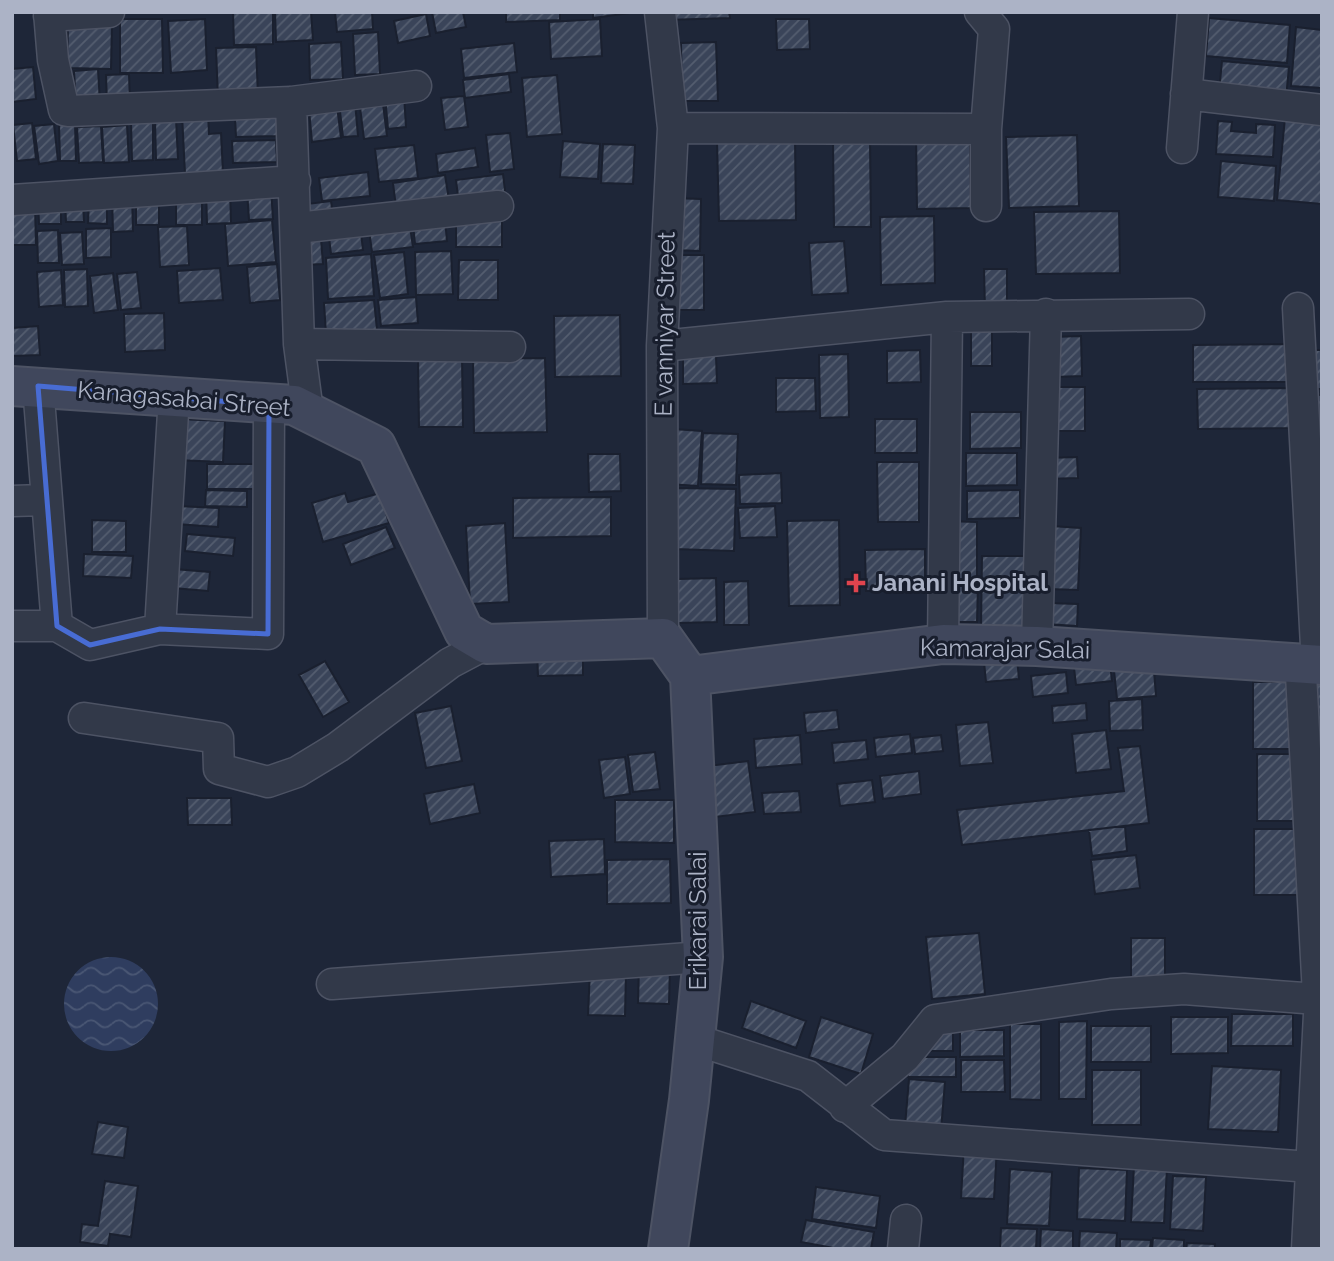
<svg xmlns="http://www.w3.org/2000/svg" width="1334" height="1261" font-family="Raleway,sans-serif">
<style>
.water{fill:url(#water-waves)}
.building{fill:url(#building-hatch);stroke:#1a202f;stroke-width:2}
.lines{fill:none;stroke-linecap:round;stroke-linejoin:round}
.street-casing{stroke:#4d5364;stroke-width:33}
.secondary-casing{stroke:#4d5364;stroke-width:42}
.street{stroke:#323949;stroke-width:30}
.secondary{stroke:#40475c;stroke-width:38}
.marked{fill:none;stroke:#486cd3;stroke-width:5;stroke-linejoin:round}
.health-dot{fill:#e0444e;stroke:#181e2d;stroke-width:2.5}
.labels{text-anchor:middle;stroke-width:6;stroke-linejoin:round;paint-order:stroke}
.street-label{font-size:24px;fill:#acb3c6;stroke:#181e2d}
.poi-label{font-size:24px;font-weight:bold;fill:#acb3c6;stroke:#181e2d;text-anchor:start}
</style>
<defs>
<pattern id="water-waves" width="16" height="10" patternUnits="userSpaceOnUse" patternTransform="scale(1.75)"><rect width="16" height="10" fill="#2f3d5f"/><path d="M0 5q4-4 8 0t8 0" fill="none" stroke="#4a5774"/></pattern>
<pattern id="building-hatch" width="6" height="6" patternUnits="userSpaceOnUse" patternTransform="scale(1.75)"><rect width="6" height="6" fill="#3a4459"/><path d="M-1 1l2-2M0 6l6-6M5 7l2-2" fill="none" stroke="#545d6f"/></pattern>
</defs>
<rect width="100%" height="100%" fill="#1e2638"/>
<path class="water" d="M64 1004a47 47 0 1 1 94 0a47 47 0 1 1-94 0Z"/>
<path class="building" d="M233,12H273V44L234,45Z
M275,12H311L313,40L276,42Z
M335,12H372L373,29L337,32Z
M432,12H463L466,27L436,33Z
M506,12H560V20L506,22Z
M593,12H630V13L593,18Z
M666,12H729L730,18L666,20Z
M426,14L430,36L398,43L394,21Z
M1209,18L1290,25L1287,63L1206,56Z
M120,19H162L163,73H120Z
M205,19L207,70L171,73L168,21Z
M600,19L602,56L551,59L549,22Z
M776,19H809L810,49L777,50Z
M68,23L112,24L111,69L67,68Z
M1296,27L1322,30V88L1291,86Z
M378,32L380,74L355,75L353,34Z
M341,42L343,79L310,80L309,44Z
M716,42L718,101H682L681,43Z
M514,43L517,72L464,78L461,49Z
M256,47L258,96L218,98L216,48Z
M1222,61L1289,67L1286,98L1219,92Z
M33,67L36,99L12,102V69Z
M98,69L100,103L76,105L74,71Z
M129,74L130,103L107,104L106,75Z
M509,74L511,92L465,98L463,80Z
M557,75L562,134L527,137L522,78Z
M404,95L406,127L388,129L385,96Z
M382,96L387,136L364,139L359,99Z
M464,96L468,127L445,130L441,98Z
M355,102L358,136L343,137L339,103Z
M337,106L341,138L312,142L309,110Z
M208,113L209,134L221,133L223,173L185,174L182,114Z
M279,116V136L236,137L235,117Z
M1285,118L1322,121V204L1277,200Z
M176,119L178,159L156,160L155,121Z
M153,121V160L132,161L131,122Z
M1218,121L1232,122L1231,131L1256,133V124L1275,125L1273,157L1216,154Z
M32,123L36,159L17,161L13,125Z
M75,123L76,161H60L59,124Z
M54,124L58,161L39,164L34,126Z
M127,125L129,162L104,163L102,127Z
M101,126L103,162L79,163L77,127Z
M510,133L514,169L490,172L486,135Z
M970,134L971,208L917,209L916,135Z
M1077,135L1079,206L1009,208L1006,137Z
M795,139L796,220L719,221L717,141Z
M276,140L277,162L233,163L232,141Z
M870,140L871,227H834L833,141Z
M563,141L600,144L598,179L560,177Z
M603,144L635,145L633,184L601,183Z
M414,145L418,178L379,182L375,149Z
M475,148L478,167L438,173L436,154Z
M1221,161L1276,166L1274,201L1218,197Z
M368,172L370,196L322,201L319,178Z
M503,174L506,199L459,204L456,180Z
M445,175L449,200L396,207L393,183Z
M230,188L231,223L207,224L206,189Z
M271,189L273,219L249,220L247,190Z
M159,194V225H136V195Z
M176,194H202V225H176Z
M112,195H132L133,231L113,232Z
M89,198L107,199V224L88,223Z
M673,198L701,199L700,251L672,250Z
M38,201H61V224H39Z
M65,201H83L84,222H66Z
M331,201L334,222L309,225L307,204Z
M12,206H35L36,245H12Z
M1119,211L1120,273L1036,274L1034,212Z
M934,216L935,283L881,285L880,217Z
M456,218H502V247H456Z
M272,220L276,262L228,266L225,224Z
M445,220L447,241L415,244L413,224Z
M187,226L189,265L160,267L158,227Z
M410,226L413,247L372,252L369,230Z
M111,228V257L86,258V229Z
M58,230L59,263H38L37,231Z
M82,232L84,264L62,265L60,233Z
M361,233L363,250L331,254L329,237Z
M321,239L323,264L304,265L302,241Z
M844,241L848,293L812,295L809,243Z
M451,251L453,294L416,295L415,252Z
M404,252L408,294L380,298L374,255Z
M371,254L374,296L328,299L326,258Z
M671,255H704V310H671Z
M459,260H498V300H458Z
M277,264L280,300L250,303L247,267Z
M220,268L223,300L179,303L177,271Z
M87,269L88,306L65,307L64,270Z
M984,269H1007V310H985Z
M61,270L63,305L39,307L37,272Z
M137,272L141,308L121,310L117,274Z
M113,273L118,310L94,313L90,276Z
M416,297L418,323L381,326L378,300Z
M374,300L377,330L326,334L324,303Z
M164,313L165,350L125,352L124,314Z
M620,315L621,376L555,377L554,316Z
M971,320H992V366H971Z
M38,326L40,355L12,356V328Z
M1081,336L1082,376L1054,377L1052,337Z
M1290,344V382H1193V345Z
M920,350L921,382L887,383V351Z
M1314,350H1322V389H1314Z
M848,354L849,417L820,418L819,355Z
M683,356H716L717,383L683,384Z
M462,357L463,427H419L418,358Z
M545,358L547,432L474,433L473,359Z
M776,378H815L816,411L776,412Z
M1054,387H1085V431H1054Z
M1289,388L1290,428L1198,429L1197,389Z
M1312,395H1322V424H1313Z
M970,412H1021V448L970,449Z
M177,419L225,421L223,462L175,460Z
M875,419H917V453H875Z
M673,429L702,431L698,486L669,484Z
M703,433L738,434L736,485L701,484Z
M966,453H1017V485L966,486Z
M588,454H620L621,491L589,492Z
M1077,457L1078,478L1046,479V458Z
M877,462H919V522H878Z
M207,464H255V489H207Z
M781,473L782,503L740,504L739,475Z
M676,488L736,489L734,551L674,549Z
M206,490L247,491V507L205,506Z
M1020,490V518L967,519V491Z
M345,493L348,502L380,493L389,523L323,542L312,503Z
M611,497V536L513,538V498Z
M177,506L219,508L218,527L176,524Z
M775,506L777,537L740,538L738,508Z
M92,520L126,521V552H92Z
M839,520L840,605L789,606L787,521Z
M947,521L977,522V583H946Z
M505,523L509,602L470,604L466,526Z
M1051,526L1081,528L1078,590L1048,589Z
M386,527L395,548L351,565L343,544Z
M187,534L235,538L233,556L185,551Z
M925,549V590L866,591L865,550Z
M84,554L133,556L131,578L83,576Z
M982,556H1033L1032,629L981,628Z
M174,569L210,572L208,591L173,588Z
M716,578L717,622L678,623V579Z
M748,581L749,625H724V582Z
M948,585H978L977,622H949Z
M1048,603L1078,604L1077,626L1046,624Z
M1016,648L1019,679L986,682L983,652Z
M583,649V675L538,676L537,650Z
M1109,655L1112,681L1076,685L1073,659Z
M1153,658L1156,696L1117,699L1113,661Z
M325,661L349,702L323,717L299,675Z
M1066,672L1068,693L1033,697L1031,676Z
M1307,680H1322V758L1307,757Z
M1253,682H1299L1300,749H1253Z
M1142,699L1143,730L1110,731L1109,701Z
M1086,703L1087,720L1053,723L1052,706Z
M451,706L462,761L426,768L415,713Z
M837,710L839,729L806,733L804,713Z
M988,722L993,763L960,766L956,725Z
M1106,730L1111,769L1076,773L1072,734Z
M910,734L912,753L876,757L874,738Z
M800,735L802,764L756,768L754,739Z
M941,735L943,751L915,754L913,738Z
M866,740L868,759L834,763L832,743Z
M1140,746L1149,823L962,845L957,810L1124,791L1118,748Z
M655,752L660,789L633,792L628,755Z
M1257,754H1302L1301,821H1257Z
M625,757L630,794L604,798L599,760Z
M748,761L755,812L715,817L708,766Z
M919,771L921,794L883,799L880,776Z
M872,780L875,802L840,806L837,784Z
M474,784L480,813L430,824L424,794Z
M799,791L801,812L764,814L762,793Z
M187,798H231L232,825H188Z
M615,800H674V843L615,842Z
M1125,826L1127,851L1092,856L1089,830Z
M1254,829H1305V895H1254Z
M604,839L605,874L551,877L549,841Z
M1136,855L1140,888L1095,894L1091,860Z
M670,859L671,903L607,904V860Z
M979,933L985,994L932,999L926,937Z
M1131,938H1165V977H1131Z
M639,965L670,966L669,1004L638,1003Z
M590,970L626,971L625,1016L588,1015Z
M751,1001L806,1021L796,1048L742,1028Z
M1232,1014H1293V1046H1231Z
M821,1017L873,1034L861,1074L809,1057Z
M1171,1017H1228V1053L1171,1054Z
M1087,1021L1086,1099H1059V1022Z
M1010,1024H1041V1100L1010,1099Z
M1091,1026H1151V1062H1091Z
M960,1030H1004V1056L960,1057Z
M929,1033H953V1051H929Z
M908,1057H956V1077H908Z
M961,1060H1004L1005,1092H961Z
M1212,1066L1281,1070L1278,1132L1208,1129Z
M1092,1070H1141V1125H1092Z
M909,1079L945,1082L941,1130L905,1126Z
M98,1122L128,1127L124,1158L92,1154Z
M964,1146L997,1147L994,1199L961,1198Z
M1134,1166L1167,1168L1164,1223L1131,1222Z
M1079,1168L1127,1170L1125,1221L1077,1219Z
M1010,1169L1052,1172L1049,1226L1007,1224Z
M1173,1176L1206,1177L1203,1231L1170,1229Z
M105,1181L138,1186L131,1237L110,1234L108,1246L80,1242L82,1224L98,1226Z
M816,1187L880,1196L876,1228L812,1219Z
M806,1220L874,1232L871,1249H839L801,1242Z
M1001,1228L1037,1229L1036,1249H1000Z
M1041,1229L1073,1231V1249H1040Z
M1080,1231L1117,1233L1116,1249H1079Z
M1153,1238L1184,1240V1249H1152Z
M1120,1239L1151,1240L1150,1249H1120Z
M1187,1243L1215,1244V1249H1186Z"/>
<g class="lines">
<g class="street-casing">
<path id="street" d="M49,12L53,60L64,110L69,111L291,102L416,86
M660,12L673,128L662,346L663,638
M980,12L994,29L986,129V206
M49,16L109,12
M1186,94L1322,110
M291,102L299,344L308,412
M673,128L986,129
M1182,148L1193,12
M12,200L295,181
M297,228L498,206
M1298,308L1317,665
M299,344L510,347
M662,346L947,317L1189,314
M12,501L44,500
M12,626H57L38,386
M57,626L90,645L160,629L268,634L269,405
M160,629L174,396
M943,644L947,317
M1037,646L1046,314
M1304,663L1301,674L1319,1014L1307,1249
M84,718L218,738L219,769L268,782L297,772L338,747L450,663L486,644
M332,984L703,957
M693,1039L808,1076L884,1135L1310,1167
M845,1107L905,1057L935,1020L1111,994L1184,989L1317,999
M903,1249L906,1220"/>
</g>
<g class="secondary-casing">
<path id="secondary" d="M12,386L294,405L376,446L464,631L486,644L663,638L690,676
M690,676L943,644L1037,646L1322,665
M668,1249L689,1100L703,957L690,676"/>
</g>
<use href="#street" class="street"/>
<use href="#secondary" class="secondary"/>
</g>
<path class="marked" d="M38,386L269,405L268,634L160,629L90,645L57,626Z"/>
<path class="health-dot" d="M852.5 572.5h7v7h7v7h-7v7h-7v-7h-7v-7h7z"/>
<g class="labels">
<g class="street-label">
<text transform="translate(665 324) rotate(-89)" y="8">E vanniyar Street</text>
<text transform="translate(184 399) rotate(5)" y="8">Kanagasabai Street</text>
<text transform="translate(1005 649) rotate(1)" y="8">Kamarajar Salai</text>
<text transform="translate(698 921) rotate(-90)" y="8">Erikarai Salai</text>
</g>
<g class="poi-label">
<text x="872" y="591">Janani Hospital</text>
</g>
</g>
<rect width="1334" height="1261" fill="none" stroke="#acb3c6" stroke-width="28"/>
</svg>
